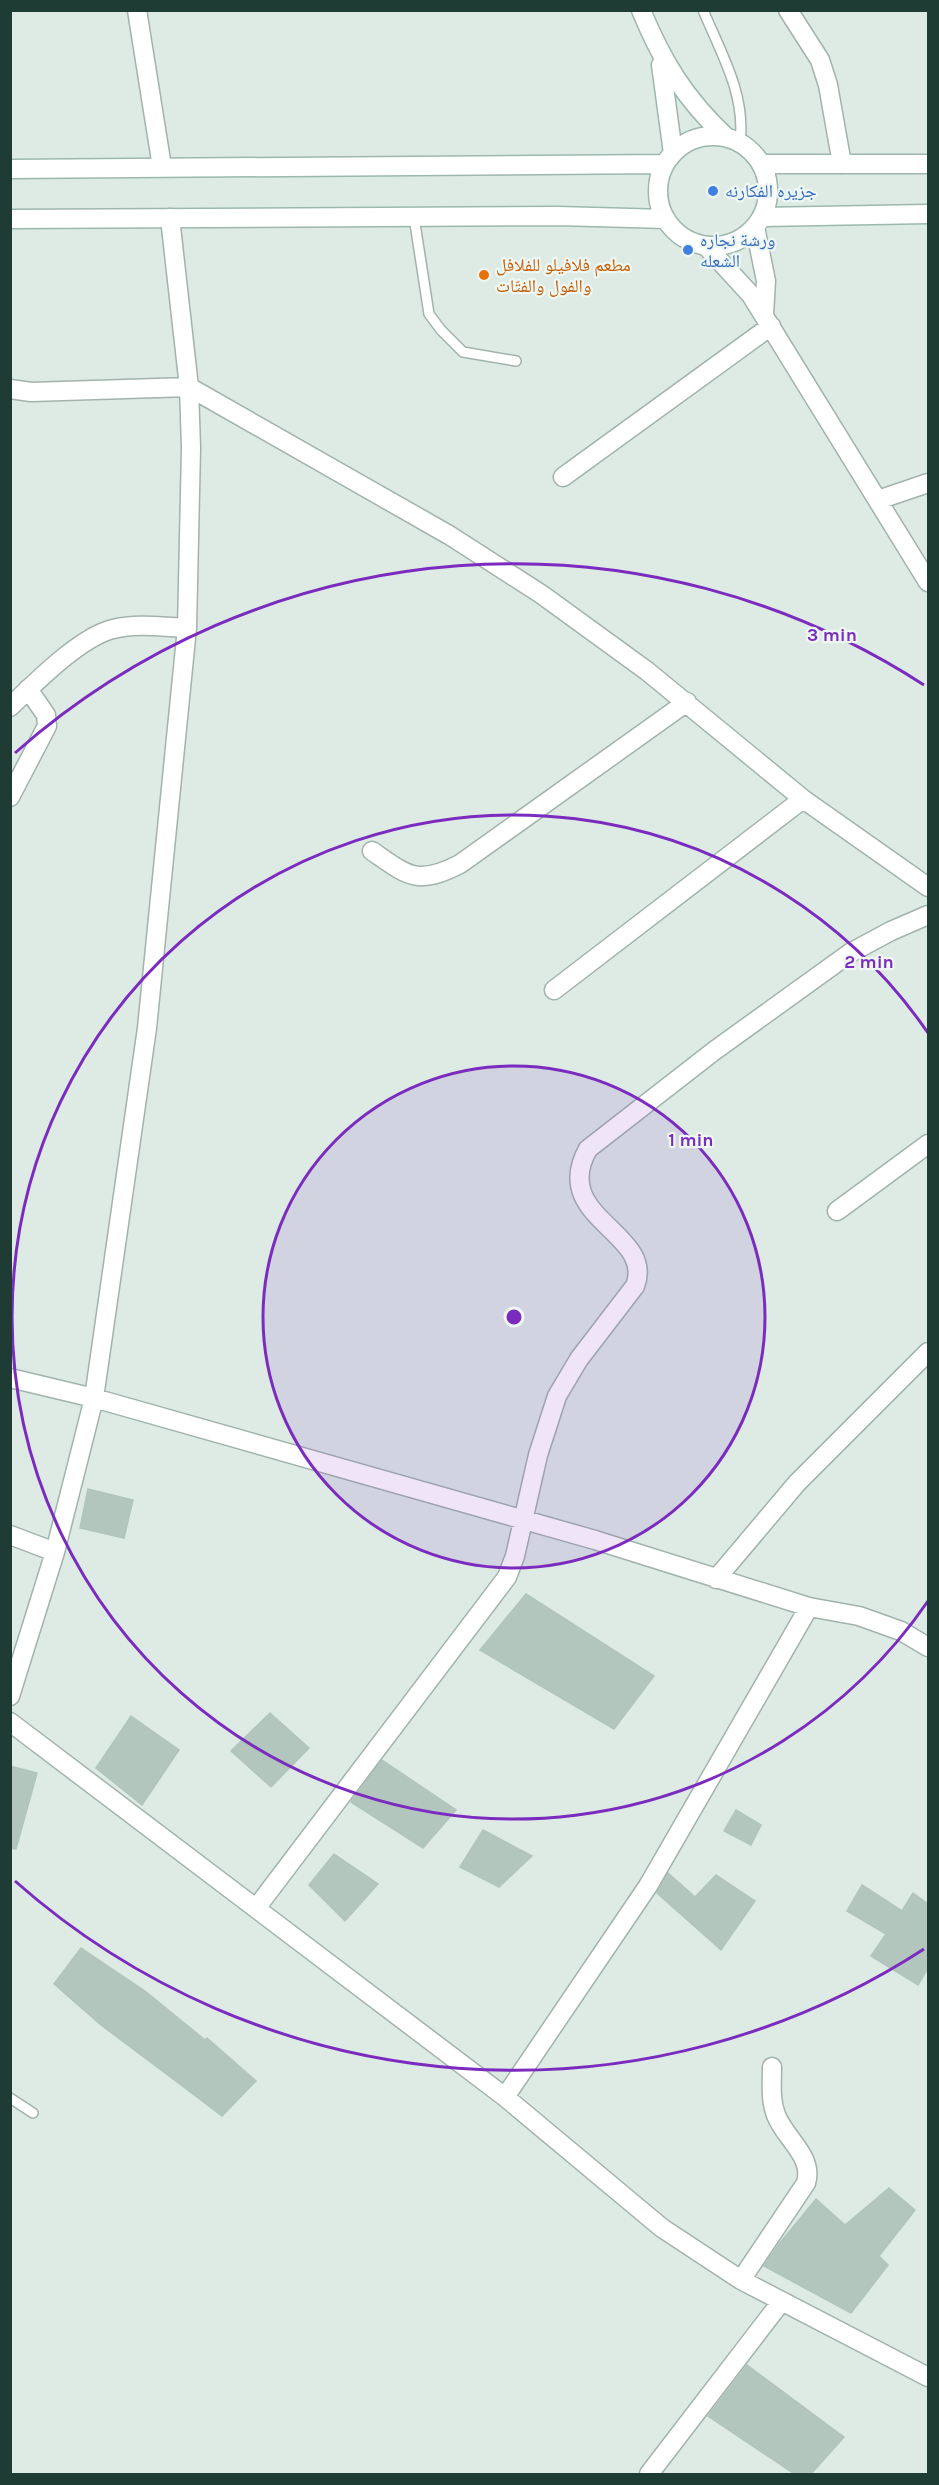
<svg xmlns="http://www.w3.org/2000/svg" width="939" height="2485" font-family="Karla,'Noto Naskh Arabic',sans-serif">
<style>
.building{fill:#b3c6be;stroke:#b0c5bc;stroke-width:1.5}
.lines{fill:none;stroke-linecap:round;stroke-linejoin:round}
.lane-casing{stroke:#a1b3ac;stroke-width:12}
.street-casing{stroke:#a1b3ac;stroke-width:21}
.secondary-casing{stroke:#9cb8ad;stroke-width:21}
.lane{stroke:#fff;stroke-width:9}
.street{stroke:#fff;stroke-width:18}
.secondary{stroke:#fff;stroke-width:18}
.ring{fill:none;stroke:#7b2cbf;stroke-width:3}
.shop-dot{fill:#3f7fe0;stroke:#eef7f3;stroke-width:2}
.food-dot{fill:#e8710a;stroke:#eef7f3;stroke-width:2}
.labels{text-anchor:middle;stroke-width:4.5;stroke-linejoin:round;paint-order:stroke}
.shop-label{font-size:18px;fill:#366cbe;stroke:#eef7f3;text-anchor:start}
.food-label{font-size:18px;fill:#c56008;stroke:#eef7f3;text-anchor:start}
.centre{fill:#7b2cbf;stroke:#eef7f3;stroke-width:3}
.ring-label{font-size:18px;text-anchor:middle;font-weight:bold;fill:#7b2cbf;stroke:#eef7f3;stroke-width:4.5;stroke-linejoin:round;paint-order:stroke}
</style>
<rect width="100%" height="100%" fill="#deebe5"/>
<path class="building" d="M88,1489L133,1500L124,1538L80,1528Z
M526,1594L654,1676L614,1729L480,1650Z
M270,1713L309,1748L271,1787L231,1751Z
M131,1716L179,1750L142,1805L96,1768Z
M382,1760L456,1810L423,1848L351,1802Z
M10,1766L37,1773L16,1849L10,1848Z
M736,1810L761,1825L751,1845L724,1831Z
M483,1830L532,1856L499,1887L460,1867Z
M334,1854L378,1884L345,1921L309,1885Z
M668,1873L695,1897L716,1875L755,1901L721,1950L657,1893Z
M862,1885L902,1911L913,1893L928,1904V1968L918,1985L871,1956L886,1934L847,1911Z
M81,1948L145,1991L205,2040L207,2038L256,2081L222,2116L177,2082L101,2025L54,1984Z
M889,2188L915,2210L879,2256L888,2265L851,2313L764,2266L779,2244L816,2199L845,2225Z
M747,2365L844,2437L810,2475H796L708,2416Z"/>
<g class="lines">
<g class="lane-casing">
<path id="lane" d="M703,10C721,53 746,95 740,142
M414,217L429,314L441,330L463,352L516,361
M10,2098L33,2113"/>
</g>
<g class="street-casing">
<path id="street" d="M137,10L162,167
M788,10L820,60L828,85L842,164
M755,227L766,281L764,314
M706,246L751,295L928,582
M10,389L31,392L189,387L449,535L541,594L647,671L803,799L928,887
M563,477L771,326
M878,500L928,483
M10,707C35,683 80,637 113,629C137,623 163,627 187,628
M10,797L47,726L46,715L28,689
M372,851C408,876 417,886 460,864L687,702
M554,990L803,799
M837,1211L928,1144
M10,1378L94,1398L595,1540L809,1607L859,1616L901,1631L928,1647
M10,1535L55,1552
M716,1579L797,1483L928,1352
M10,1696L55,1552L94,1398L147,1028L187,628L191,448L189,387L170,218
M10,1722L505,2097L662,2228L741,2280L928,2377
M257,1907L507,1577L515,1556L538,1455L557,1396L579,1359L635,1286C656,1233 549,1218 588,1149L714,1051L850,953L891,931L928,915
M505,2097L648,1886L809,1607
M741,2280L806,2183C814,2156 785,2139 776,2115C770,2100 772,2083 772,2067
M649,2474L781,2302"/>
</g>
<g class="secondary-casing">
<path id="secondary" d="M641,10C662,61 685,99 726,137
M661,65L673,153
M658 191a55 55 0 1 1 110 0a55 55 0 1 1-110 0Z
M762,164H928
M10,169L665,164
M762,217L928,214
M10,219L558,216L666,219"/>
</g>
<use href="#lane" class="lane"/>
<use href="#street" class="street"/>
<use href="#secondary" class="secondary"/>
</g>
<circle cx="514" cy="1317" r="251" fill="#7b2cbf" fill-opacity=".12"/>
<g class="ring">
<circle cx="514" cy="1317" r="251"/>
<path d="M928 1601A502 502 0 1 1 928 1033"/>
<path d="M924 1949A753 753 0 0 1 15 1881M15 753A753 753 0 0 1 924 685"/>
</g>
<g class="shop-dot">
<circle cx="713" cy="191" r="6"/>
<circle cx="688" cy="250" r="6"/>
</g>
<circle class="food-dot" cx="484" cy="275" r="6"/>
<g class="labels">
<g class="shop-label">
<text x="725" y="197">جزيره الفكارنه</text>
<text x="700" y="246">ورشة نجاره<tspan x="700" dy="21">الشعله</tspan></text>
</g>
<g class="food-label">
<text x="496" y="271">مطعم فلافيلو للفلافل<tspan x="496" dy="21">والفول والفتّات</tspan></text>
</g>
</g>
<circle cx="514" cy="1317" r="9" class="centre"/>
<g class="ring-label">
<text x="832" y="641">3 min</text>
<text x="869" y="968">2 min</text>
<text x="691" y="1146">1 min</text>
</g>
<rect width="939" height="2485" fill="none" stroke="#1e3c33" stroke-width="24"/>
</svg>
